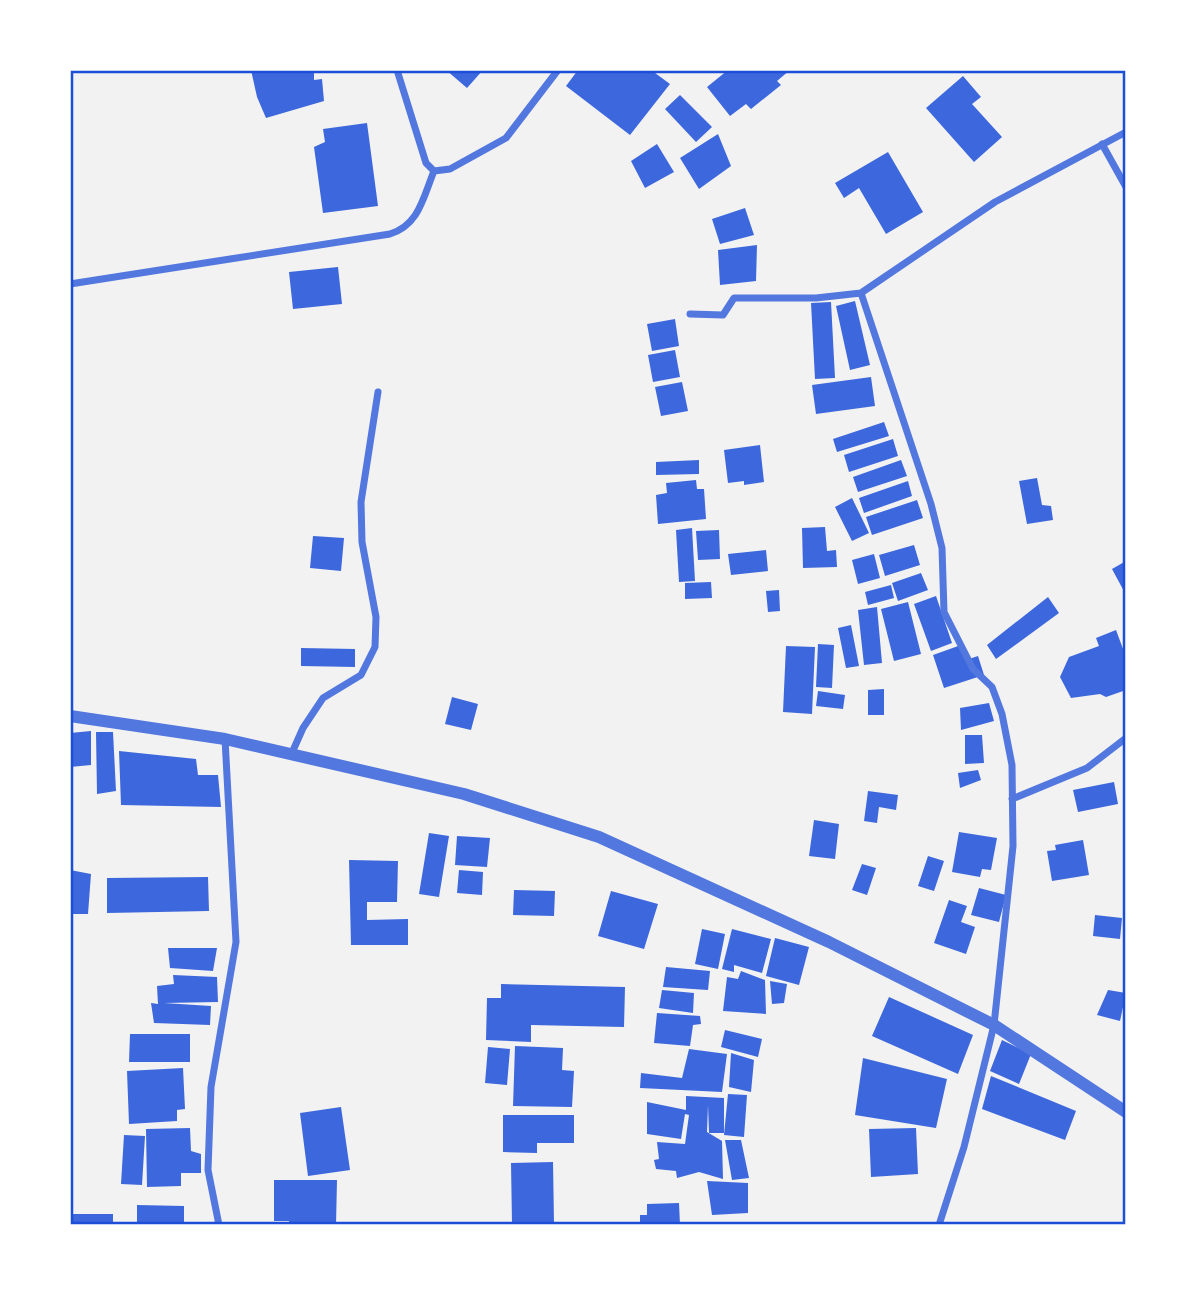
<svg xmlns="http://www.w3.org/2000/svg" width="1196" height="1295" font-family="'Golos Text',sans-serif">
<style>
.building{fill:#3d67dc}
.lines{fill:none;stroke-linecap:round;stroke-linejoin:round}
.minor{stroke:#5277de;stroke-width:7}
.tertiary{stroke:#5277de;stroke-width:12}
.neatline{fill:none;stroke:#1d4ed8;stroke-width:2.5}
</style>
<rect width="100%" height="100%" fill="#f2f2f2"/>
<path class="building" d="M251,70H314V80L322,79L324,101L266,118L257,97Z
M446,70H483L467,88Z
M578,70H651L670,84L630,135L566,86Z
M728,70H790L777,81L781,85L751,109L746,104L730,116L707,87Z
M963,76L981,97L972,104L1002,137L974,162L926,108Z
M680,95L712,127L696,142L665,109Z
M367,123L378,206L323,213L314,147L325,142L323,129Z
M718,134L731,166L699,189L680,158Z
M657,144L674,172L645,188L631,161Z
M888,152L923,212L886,234L859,188L844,198L835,183Z
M745,208L754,235L720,244L712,219Z
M757,245L756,281L720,285L718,250Z
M338,267L342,304L293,309L289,272Z
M855,301L870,365L850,370L836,306Z
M831,302L835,378L815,379L811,303Z
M675,319L679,346L652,351L647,324Z
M675,350L680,377L653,382L648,355Z
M871,377L875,406L816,414L812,385Z
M682,382L688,411L661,416L655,387Z
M884,422L889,436L837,452L833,439Z
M893,439L898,456L849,472L844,455Z
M760,445L764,482L744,485V481L728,483L724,450Z
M699,460V474L656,475V462Z
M901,460L907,476L858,492L853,477Z
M1037,478L1042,505L1051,506L1053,520L1027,524L1019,481Z
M696,480L697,489H704L706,519L658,524L656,495L667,493L666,483Z
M908,481L912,496L864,513L859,498Z
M852,498L869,533L852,541L835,507Z
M917,500L923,518L872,535L866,517Z
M825,527L827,551L836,550L837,567L803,568L802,528Z
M692,528L695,581L679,582L676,530Z
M719,530L720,559L698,560L696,531Z
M313,536L344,538L341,571L310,568Z
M914,545L920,565L885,576L879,555Z
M766,550L768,571L731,575L728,554Z
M874,554L880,578L858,584L852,560Z
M1126,561V595L1112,569Z
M921,573L928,590L898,601L892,583Z
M711,582L712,598L685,599V583Z
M891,585L894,598L868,605L865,592Z
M779,590L780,611L768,612L766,591Z
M936,596L952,643L931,651L914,604Z
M1048,597L1059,613L996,659L987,645Z
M908,602L921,654L894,661L881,609Z
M877,607L882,663L864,665L858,610Z
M851,625L859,666L846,668L838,628Z
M1116,630L1126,657V690L1106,697L1100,694L1071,698L1060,677L1069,657L1099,646L1096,638Z
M818,644L834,645L832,688L816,687Z
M961,645L966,660L978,656L984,675L944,688L933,655Z
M786,646L815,647L812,714L783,712Z
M301,648L355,649V667L301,666Z
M884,689V715H868V690Z
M818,691L845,695L843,709L816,706Z
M452,697L478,704L471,730L445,724Z
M989,703L994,721L961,730L960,708Z
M91,731V765L70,767V733Z
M96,732H113L116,791L97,794Z
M965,735H982L984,763L965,764Z
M119,751L196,759L198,775H218L221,807L121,805Z
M978,770L981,780L960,788L958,773Z
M1114,782L1118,804L1078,812L1073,790Z
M868,791L898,795L896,810L879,807L877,823L864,821Z
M814,820L839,824L835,859L809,856Z
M959,832L997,838L991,870L982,869L980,877L952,872Z
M429,833L449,836L439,897L419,894Z
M457,836L490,838L487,867L455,865Z
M1083,840L1089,875L1052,881L1047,851L1056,850L1055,845Z
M928,856L944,861L934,891L918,886Z
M349,860L398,861L397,902H367V920L408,919V945H351Z
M862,864L876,868L867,895L852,890Z
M70,870L91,874L88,914H70Z
M459,870L483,872L482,895L457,893Z
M208,877L209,911L107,913V878Z
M979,888L1006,895L999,922L971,915Z
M514,890L555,891L554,916L513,915Z
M611,891L658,904L644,949L598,936Z
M949,900L967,906L961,922L975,927L966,954L934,943Z
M1095,915L1122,918L1120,939L1093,936Z
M702,929L725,934L718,969L695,964Z
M732,929L771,939L762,973L734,965V972L722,969Z
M775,938L809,947L799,985L766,976Z
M168,948H217L213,971L170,968Z
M666,967L710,971L708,990L663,987Z
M741,971L765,980L766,1014L723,1011L727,977L738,979Z
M173,975L217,977L218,1002L164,1003L211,1006L210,1025L154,1023L151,1003L158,1004L157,986L174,984Z
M770,981L787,984L784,1003L772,1004Z
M501,984L625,987L624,1027L531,1025V1042L486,1040L487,998H501Z
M662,990L694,993L693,1013L659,1008Z
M1108,990L1126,993L1120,1021L1097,1015Z
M889,997L973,1035L958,1074L872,1036Z
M657,1013L700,1016L701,1024L693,1025L690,1046L654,1043Z
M725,1030L762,1039L758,1057L721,1047Z
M130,1034H190V1062H129Z
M1002,1040L1031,1054L1019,1084L990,1071Z
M515,1046L563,1048L562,1070L574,1071L572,1107L513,1106Z
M488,1047L510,1049L507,1085L485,1083Z
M689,1049L727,1054L722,1092L640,1088L641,1073L682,1078Z
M731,1053L754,1060L751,1092L729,1087Z
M863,1058L947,1079L936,1128L855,1115Z
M183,1068L185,1109L177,1110V1121L129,1124L127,1071Z
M991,1076L1076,1111L1065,1140L982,1109Z
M728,1094L747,1095L744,1137L724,1135Z
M686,1096L724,1098V1133H709L708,1105L707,1132L722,1141L723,1179L699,1172L677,1178L676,1171L656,1169L654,1160L659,1159L657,1142L685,1144L689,1115L685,1114L681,1139L647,1134V1102L686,1110Z
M341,1107L350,1170L308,1176L300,1113Z
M503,1115H574V1143H537V1153L503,1152Z
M190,1128L191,1151L201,1154V1173H181V1186L147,1187L146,1129Z
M916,1128L918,1174L871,1177L869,1129Z
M124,1135L145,1136L142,1185L121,1184Z
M725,1140H741L749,1178L732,1180Z
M553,1162L554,1223L512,1224L511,1163Z
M274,1180H337L336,1225H289V1221H274Z
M707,1181L748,1183V1213L712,1215Z
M679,1203L680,1225H640V1215H647V1204Z
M137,1205L184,1206V1225H137Z
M70,1214H113V1225H70Z"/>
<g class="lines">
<path class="minor" d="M397,70L426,163L434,171L450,169L506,138L558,70
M1102,144L1126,187
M70,284L390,234C419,225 423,198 434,171
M861,293L931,504L942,548L944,612L973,669L992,687L1002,714L1012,765L1013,846L994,1025L964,1147L939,1225
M690,314L723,315L734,298H816L861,293L995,202L1126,132
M291,755L303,728L323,698L361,675L375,647L376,617L362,542L361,502L378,392
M1012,799L1087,768L1126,738
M219,1225L208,1170L211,1087L236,942L225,739"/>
<path class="tertiary" d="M70,716L225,739L464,794L599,837L829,942L994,1025L1126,1112"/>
</g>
<rect width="1196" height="1295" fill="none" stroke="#ffffff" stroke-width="144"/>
<rect x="72" y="72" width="1052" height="1151" class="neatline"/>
</svg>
